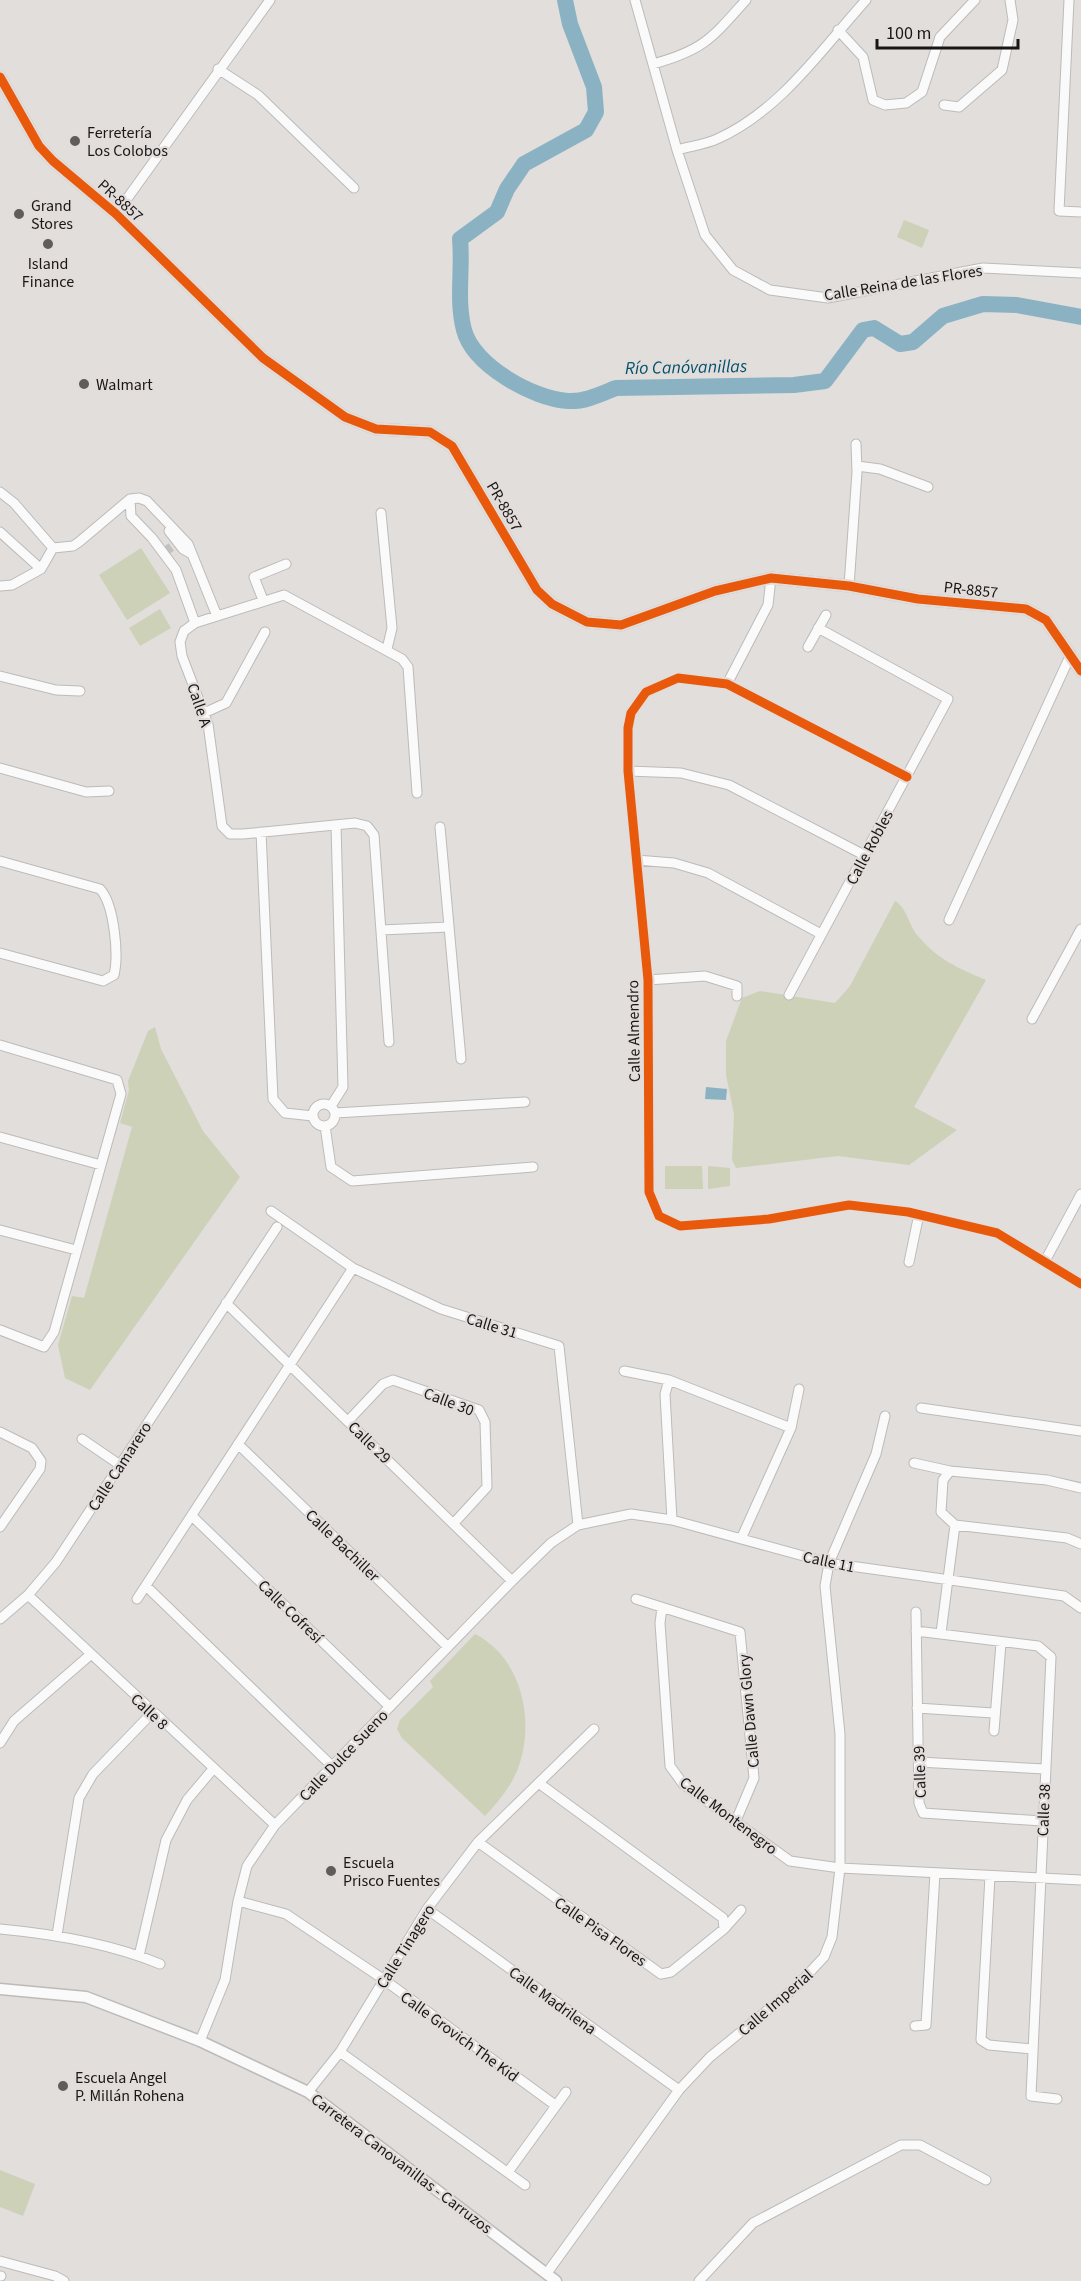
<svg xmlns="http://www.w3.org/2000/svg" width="1081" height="2281" font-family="'Source Sans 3',sans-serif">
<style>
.green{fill:#ccd1b8}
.water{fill:#8bb2c3}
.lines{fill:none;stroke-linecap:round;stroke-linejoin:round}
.river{stroke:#8bb2c3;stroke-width:16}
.minor-tunnel{stroke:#c3c0be;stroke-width:9;stroke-dasharray:9 4.5;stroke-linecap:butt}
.minor-casing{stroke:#bcbbb9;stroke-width:11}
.tertiary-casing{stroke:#bcbbb9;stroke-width:13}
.minor{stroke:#fafafa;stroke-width:9}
.tertiary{stroke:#fafafa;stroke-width:10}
.cycleway-casing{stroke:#e2dddb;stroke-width:13}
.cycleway{stroke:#e8590c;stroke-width:9}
.poi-dot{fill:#5e5d5b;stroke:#e2dddb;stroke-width:2}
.labels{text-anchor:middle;stroke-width:4.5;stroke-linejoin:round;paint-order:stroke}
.poi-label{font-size:16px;fill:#181716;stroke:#e2dddb;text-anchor:start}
.street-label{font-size:16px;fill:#181716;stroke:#e2dddb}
.water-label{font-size:18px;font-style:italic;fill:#00526c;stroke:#e2dddb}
</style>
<rect width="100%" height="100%" fill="#e1dedc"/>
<path class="green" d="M904,220L929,230L922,248L897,237Z
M141,548L170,593L127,620L99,575Z
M160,609L171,628L140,646L129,628Z
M895,901C908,909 908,925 918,936C938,960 958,968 986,980L914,1107L957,1130L909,1165L838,1156L736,1168L732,1160L734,1114L726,1075V1041L742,998L760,991L835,1003L850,986Z
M155,1027L161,1049L203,1131L240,1177L90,1390L65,1378L58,1345L72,1296L84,1298L132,1127L120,1123L129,1090L128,1081L148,1031Z
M665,1166H702L703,1189H665Z
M708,1166L730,1168V1186L708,1189Z
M475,1634C523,1658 536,1724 517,1771C509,1789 498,1802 485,1816L402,1738L397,1729L400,1720L433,1687L430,1681Z
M0,2170L35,2184L23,2216L0,2207Z"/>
<path class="water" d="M706,1087L727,1089L726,1100L705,1099Z"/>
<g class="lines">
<path class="river" d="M565,0L570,24L594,87L596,112L586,130L524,164L507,189L497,212L460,239C463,270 456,299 464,330C473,365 533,399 568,401C585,402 601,394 616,388L794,385L825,381L863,330L874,328L900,344L913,342L943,316L983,304L1017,305L1081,317"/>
<path class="minor-tunnel" d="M165,546L173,557"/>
<g class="minor-casing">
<path id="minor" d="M635,0L677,150L705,235L733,270L770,290L828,298L983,268L1081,273
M1069,0L1059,211L1081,212
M838,30L863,57L873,100L885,105L906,103L922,92L940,37L975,0
M653,64C704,50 712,38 746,0
M218,69L258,95L354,188
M944,105L959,107L1002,70L1013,20L1010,0
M677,150C690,146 704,145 717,139C780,111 821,50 866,0
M116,214L270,0
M857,466L880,469L928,487
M0,492L14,503L53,548
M130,499L139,498L147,501L188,544L217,616
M130,499L131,516L152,538L176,570L195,623
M381,513L392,628L387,649
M169,531L183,549L190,553
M0,532L41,569
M53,548L73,546L79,542L130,499
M0,586L12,585L41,569L53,548
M849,586L857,472L856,444
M263,600L254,577L286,564
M808,647L826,615
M0,676L56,690L80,691
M727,684L768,605L771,578
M204,713L226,703L265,632
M0,768L86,792L109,791
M628,771L681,773L729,785L864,855
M907,777L727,684L678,678L646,692L631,713L628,728V771L648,980L649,1192L659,1216L680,1226L769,1219L849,1205L908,1212L997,1233L1081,1284
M440,827L461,1059
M261,832L273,1099L285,1113L313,1116
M636,860L674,863L708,873L821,934
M0,861L100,889C114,904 119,954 114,975L103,981L0,953
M949,920L1071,654
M381,930L449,927
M648,980L705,976L737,986V996
M789,995L948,699L818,628
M1032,1019L1081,929
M389,1042L374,835L367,826L355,823L243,834H230L222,826L208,724L182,656L180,642L184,631L195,623L284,595L402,659L408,667L417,793
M0,1045L117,1080L121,1094L54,1332L44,1347L0,1330
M313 1115a11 11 0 1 1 22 0a11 11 0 1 1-22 0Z
M331,1106L343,1087L336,825
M335,1113L525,1102
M325,1126L331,1167L352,1181L533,1167
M0,1137L101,1165
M271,1211L353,1268L441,1309L559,1346L578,1525
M0,1230L76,1250
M1045,1261L1081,1194
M909,1262L919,1214
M226,1303L512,1581
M624,1371L669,1380L791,1428
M669,1380L665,1394L672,1520
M921,1408L1081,1431
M348,1421L383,1384L393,1380L479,1410L485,1422L487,1487L454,1523
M0,1432L32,1448L41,1461L40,1469L0,1527
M82,1439L120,1465
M238,1444L448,1647
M914,1463L950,1471
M192,1516L390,1707
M955,1525L1067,1538L1081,1544
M741,1539L791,1428L799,1389
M146,1586L332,1766
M28,1595L275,1825
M137,1599L353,1268
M636,1599L740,1632L754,1778L735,1823
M662,1608L660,1623L670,1766L683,1784L790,1861L840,1868L1081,1880
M916,1612L919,1803L923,1813L1042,1821
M0,1619L28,1595L56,1562L277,1227
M916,1631L1038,1646L1051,1657L1031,2096L1057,2099
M941,1633L955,1525L941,1512L943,1480L950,1471L1047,1480L1081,1488
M917,1708L993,1713
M994,1731L1001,1643
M0,1743L14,1721L90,1655
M919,1762L1045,1769
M540,1784L723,1918L724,1929
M478,1842L661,1974L671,1972L724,1929L741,1910
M990,1876L981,2040L989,2045L1032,2049
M238,1901L286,1914L383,1979L555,2105
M427,1909L679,2090
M0,1929C54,1934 109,1943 160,1964
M57,1935L79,1798L93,1774L152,1713
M139,1956L166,1840L187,1800L213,1769
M915,2026L926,2025L935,1873
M200,2041L225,1980L238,1901L247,1866L275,1825L512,1581L551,1543L578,1525L631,1514L672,1520L829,1563L1064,1596L1081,1608
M340,2052L525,2185
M308,2092L340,2052L427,1909L478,1842L594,1729
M508,2172L566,2092
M0,2261L55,2276L64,2281
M547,2273L679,2090L710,2057L796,1987L824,1957L832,1937L840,1868V1734L825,1586L829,1563L876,1454L885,1416
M0,2276H1
M699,2281L753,2223L901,2145H920L986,2180"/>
</g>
<g class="tertiary-casing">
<path id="tertiary" d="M0,77L39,146L53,161L116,214L263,358L345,417L376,429L430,432L452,446L537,590L552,604L587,622L621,625L715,591L771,578L849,586L918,599L1026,609L1046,620L1081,671
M0,1989L86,1997L200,2041L308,2092L556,2281"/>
</g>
<use href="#minor" class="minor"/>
<use href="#tertiary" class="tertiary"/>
<g class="cycleway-casing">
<path id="cycleway" d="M0,77L39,146L53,161L116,214L263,358L345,417L376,429L430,432L452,446L537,590L552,604L587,622L621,625L715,591L771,578L849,586L918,599L1026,609L1046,620L1081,671
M907,777L727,684L678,678L646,692L631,713L628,728V771L648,980L649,1192L659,1216L680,1226L769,1219L849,1205L908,1212L997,1233L1081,1284"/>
</g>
<use href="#cycleway" class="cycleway"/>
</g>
<g class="poi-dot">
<circle cx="75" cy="141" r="6"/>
<circle cx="19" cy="214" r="6"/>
<circle cx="48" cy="244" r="6"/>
<circle cx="84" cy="384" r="6"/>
<circle cx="331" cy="1871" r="6"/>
<circle cx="63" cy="2086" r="6"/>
</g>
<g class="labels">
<g class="poi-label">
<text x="87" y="138">Ferretería<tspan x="87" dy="18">Los Colobos</tspan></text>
<text x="31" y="211">Grand<tspan x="31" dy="18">Stores</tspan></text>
<text x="48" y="269" text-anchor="middle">Island<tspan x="48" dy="18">Finance</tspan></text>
<text x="96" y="390">Walmart</text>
<text x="343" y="1868">Escuela<tspan x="343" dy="18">Prisco Fuentes</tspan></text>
<text x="75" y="2083">Escuela Angel<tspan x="75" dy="18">P. Millán Rohena</tspan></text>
</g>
<g class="street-label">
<text transform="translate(121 200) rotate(42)" y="6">PR-8857</text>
<text transform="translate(903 282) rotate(-9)" y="6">Calle Reina de las Flores</text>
<text transform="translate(505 506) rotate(60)" y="6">PR-8857</text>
<text transform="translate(971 589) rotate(6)" y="6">PR-8857</text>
<text transform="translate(200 705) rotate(71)" y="6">Calle A</text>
<text transform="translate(869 847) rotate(-62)" y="6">Calle Robles</text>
<text transform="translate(633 1031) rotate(-91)" y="6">Calle Almendro</text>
<text transform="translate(492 1325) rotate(17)" y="6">Calle 31</text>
<text transform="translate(449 1401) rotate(21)" y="6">Calle 30</text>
<text transform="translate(370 1442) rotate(44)" y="6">Calle 29</text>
<text transform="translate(119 1466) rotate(-57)" y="6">Calle Camarero</text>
<text transform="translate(343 1545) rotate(44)" y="6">Calle Bachiller</text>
<text transform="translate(829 1561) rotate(12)" y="6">Calle 11</text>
<text transform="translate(291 1611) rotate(44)" y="6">Calle Cofresí</text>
<text transform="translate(150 1711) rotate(43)" y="6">Calle 8</text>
<text transform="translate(748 1711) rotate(-95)" y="6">Calle Dawn Glory</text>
<text transform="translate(343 1755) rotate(-46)" y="6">Calle Dulce Sueno</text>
<text transform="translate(919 1772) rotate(-92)" y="6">Calle 39</text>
<text transform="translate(1043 1810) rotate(-88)" y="6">Calle 38</text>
<text transform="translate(729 1815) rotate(37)" y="6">Calle Montenegro</text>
<text transform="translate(601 1931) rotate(35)" y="6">Calle Pisa Flores</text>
<text transform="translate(405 1946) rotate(-58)" y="6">Calle Tinagero</text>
<text transform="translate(553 2000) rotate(36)" y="6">Calle Madrilena</text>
<text transform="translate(775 2002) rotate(-41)" y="6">Calle Imperial</text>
<text transform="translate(460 2036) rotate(36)" y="6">Calle Grovich The Kid</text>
<text transform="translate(402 2163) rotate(37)" y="6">Carretera Canovanillas - Carruzos</text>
</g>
<g class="water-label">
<text transform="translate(686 367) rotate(-1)" y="6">Río Canóvanillas</text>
</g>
</g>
<path d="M877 39v9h141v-9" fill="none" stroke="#181716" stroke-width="3"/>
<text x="886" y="39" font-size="18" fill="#181716" stroke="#e2dddb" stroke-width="4.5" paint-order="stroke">100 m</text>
</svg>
